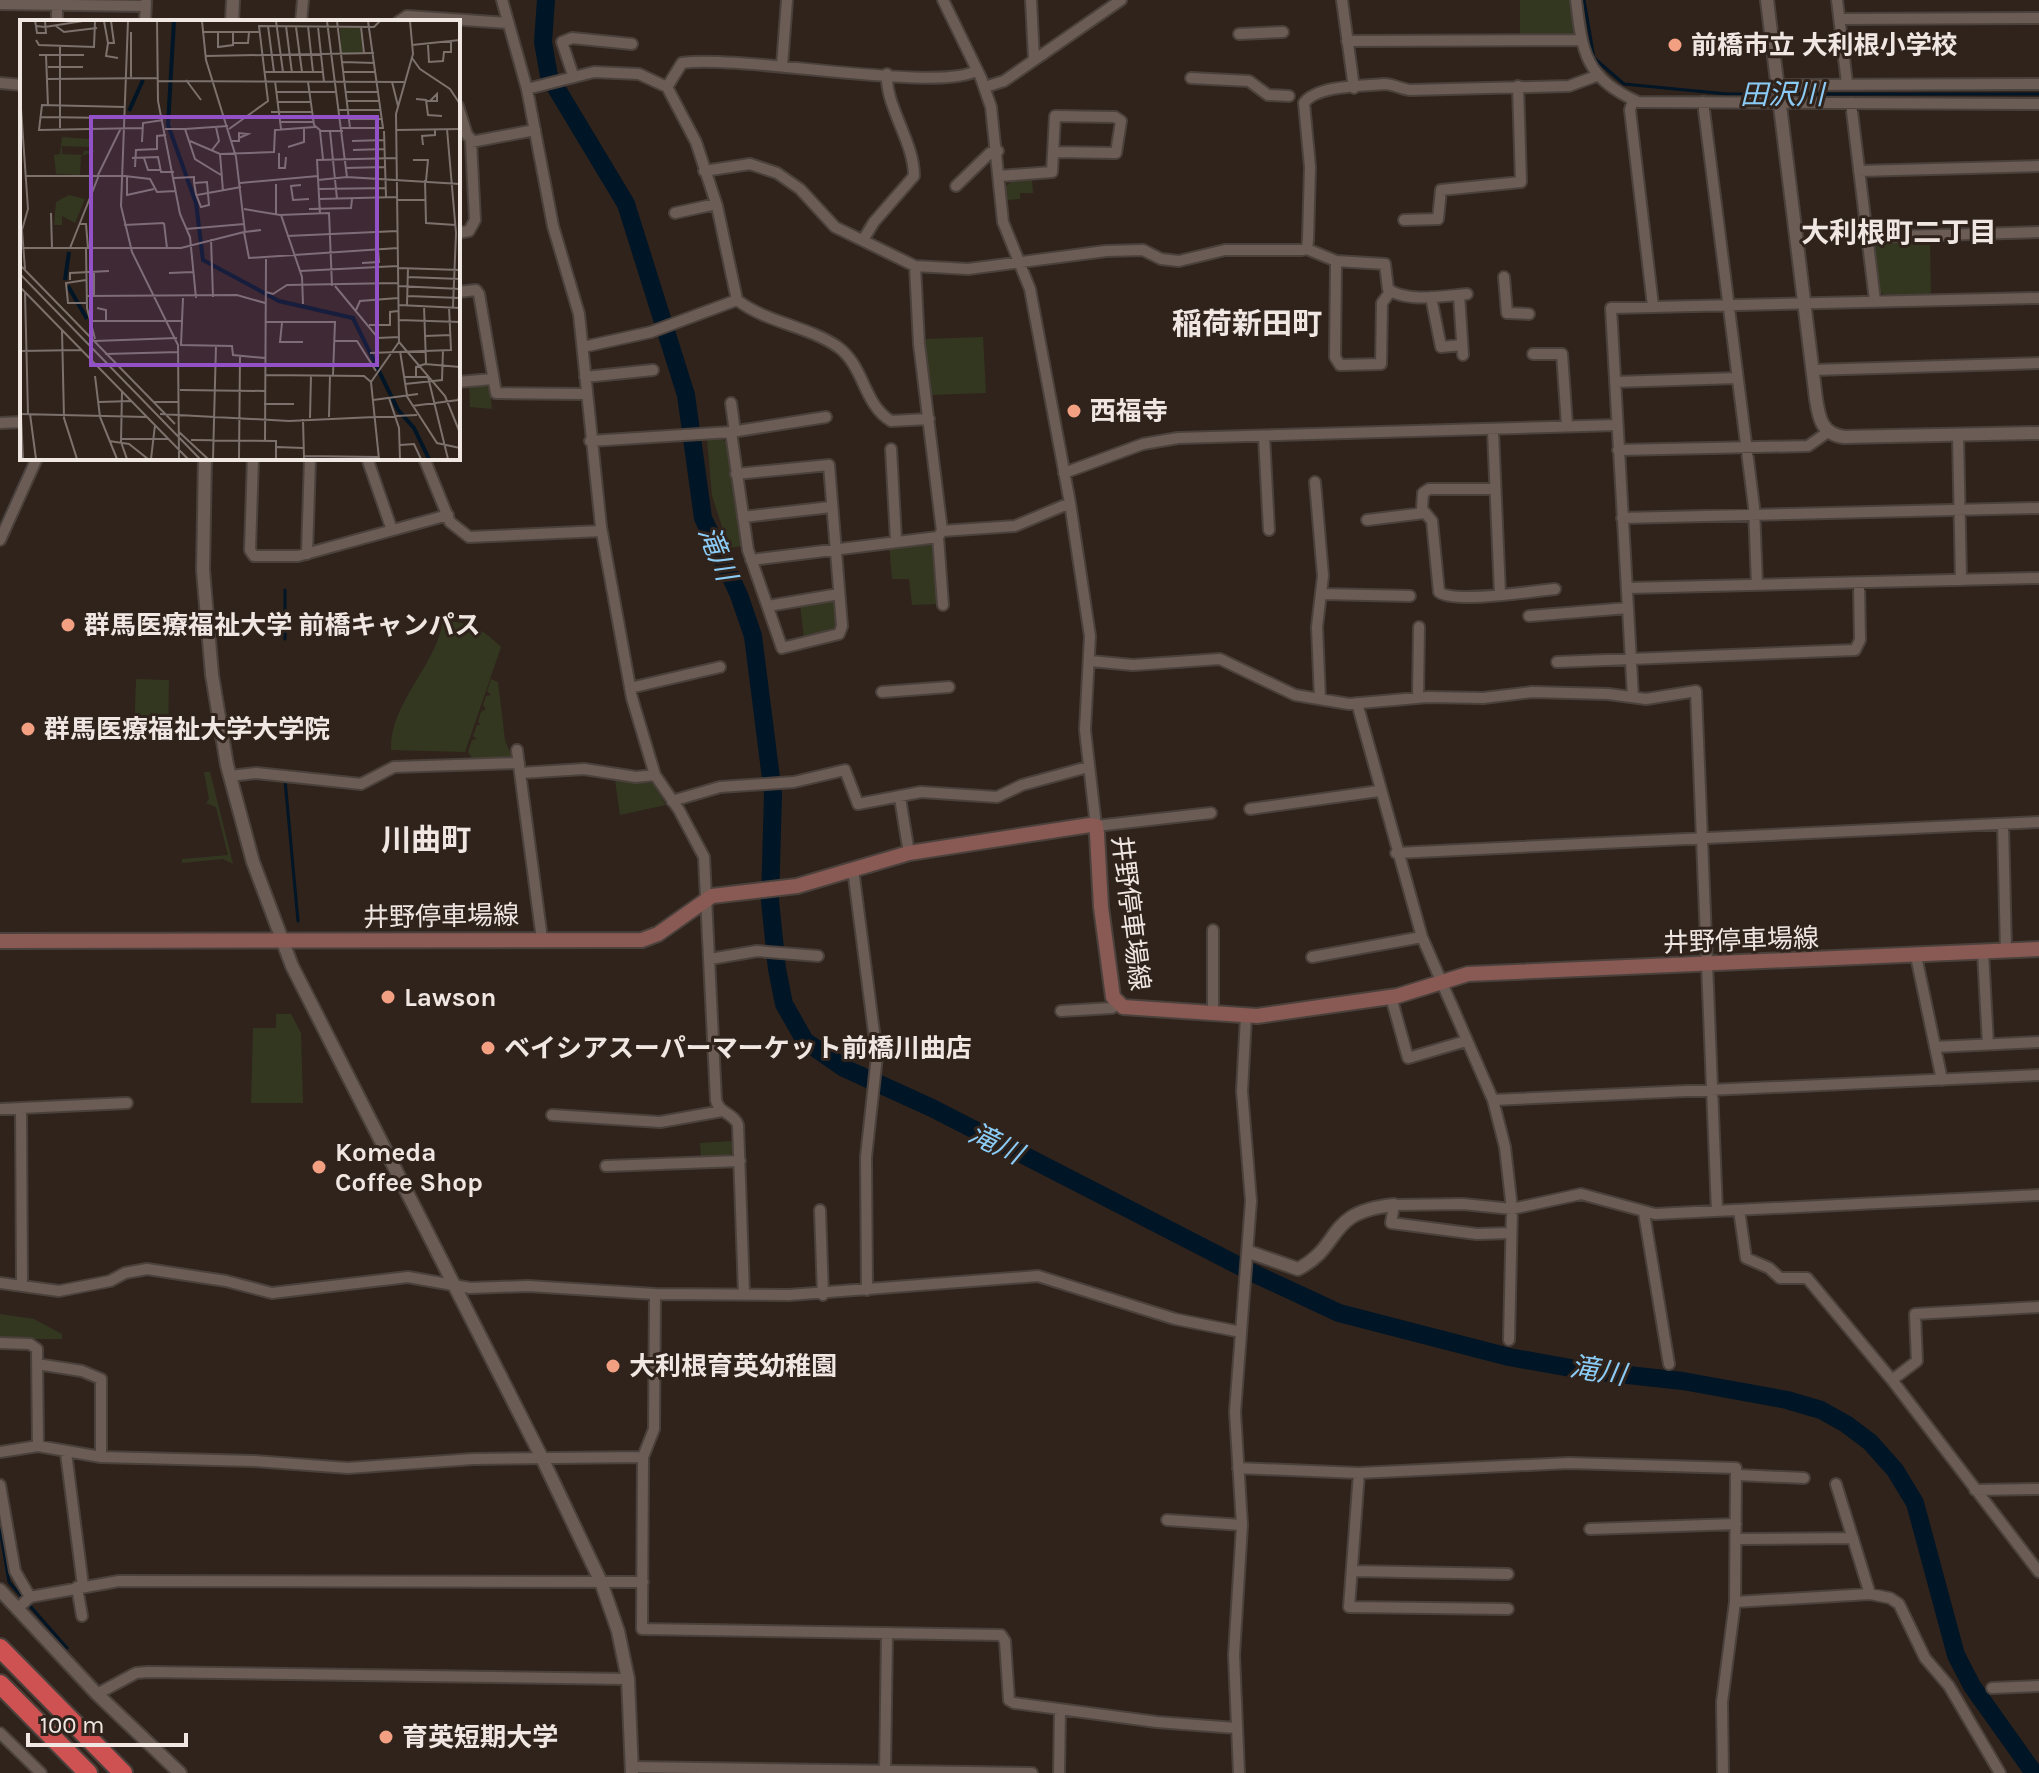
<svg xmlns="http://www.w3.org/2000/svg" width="2039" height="1773" font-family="Karla,'Noto Sans JP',sans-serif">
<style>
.green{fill:#333720}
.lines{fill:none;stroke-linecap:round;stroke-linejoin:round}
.stream{stroke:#001525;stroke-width:3}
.river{stroke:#001525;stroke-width:18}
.minor-casing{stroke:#4b413c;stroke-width:14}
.tertiary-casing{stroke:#4b413c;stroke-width:16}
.secondary-casing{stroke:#4b413c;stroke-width:18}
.motorway-casing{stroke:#4b413c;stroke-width:22}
.minor{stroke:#6b5c55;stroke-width:10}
.tertiary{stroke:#6b5c55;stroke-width:12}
.secondary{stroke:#895954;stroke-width:14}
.motorway{stroke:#cf5253;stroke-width:18}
.poi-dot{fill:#f3a082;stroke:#2f231c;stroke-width:3}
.labels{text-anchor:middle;stroke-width:6;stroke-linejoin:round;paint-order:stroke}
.poi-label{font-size:26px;font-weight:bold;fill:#f0e7e3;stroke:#2f231c;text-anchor:start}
.street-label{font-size:26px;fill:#f0e7e3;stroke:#2f231c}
.water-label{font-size:28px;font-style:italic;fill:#8bccf7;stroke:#2f231c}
.neighbourhood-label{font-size:28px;font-weight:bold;fill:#f0e7e3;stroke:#2f231c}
.quarter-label{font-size:30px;font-weight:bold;fill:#f0e7e3;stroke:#2f231c}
.inset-river{fill:none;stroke:#001525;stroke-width:4}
.inset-road{fill:none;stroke:#7c716c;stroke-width:2}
.view{fill:#9251c6;fill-opacity:0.15;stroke:#9251c6;stroke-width:4}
.inset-edge{fill:none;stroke:#f0e7e3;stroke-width:4}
</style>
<rect width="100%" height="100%" fill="#2f231c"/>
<path class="green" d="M1520,0H1573L1578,34L1570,41H1520Z
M1032,180L1033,193H1020V199L1006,200V186L1012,181Z
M1930,239L1931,295H1885L1879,291L1874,244L1878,240Z
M983,337L986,393L930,395L923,339Z
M485,385L490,389L492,409L470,407L469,386Z
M719,438L727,442L742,546L729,548L712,496L707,439Z
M933,540L938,604L912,605L909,579H892L889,544Z
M835,599L839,628L834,633L804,639L800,604Z
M443,621C469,622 482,628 501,647L465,752L391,750C389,704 436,666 443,621Z
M136,679L169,680L168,738L134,737Z
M491,679L498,682L505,740L512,757L472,758L468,752L472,740L477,739L473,736L477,725H481L478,722L481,712L486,709L483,705L486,696L491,695L487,691Z
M204,772H210L233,864L223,859L182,863V859L228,855L216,807L206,803L209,799Z
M621,778L653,783L666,805L620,815L615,780Z
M276,1014H291L301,1033L303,1103H251L253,1028H276Z
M731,1141L734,1150L729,1157L701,1158L700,1143Z
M0,1314L34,1319L62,1334V1339H0Z"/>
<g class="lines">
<path class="stream" d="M1584,0L1594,58L1624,84L1727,94H1776
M1784,94H2039
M0,527L31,458
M285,590V639
M285,780L298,921
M0,1529L9,1582L67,1648"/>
<path class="river" d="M546,0L543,42L549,76L626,204L686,395L703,518L739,595L753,636L773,794L770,901L777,969L784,1004L805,1041L844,1068L932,1108L1253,1273L1339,1313L1509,1357L1582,1370L1683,1381L1787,1400L1821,1410L1846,1424L1870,1442L1895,1470L1915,1503L1956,1655L1972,1686L2034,1773"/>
<g class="minor-casing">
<path id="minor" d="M502,0L527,89L553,226L579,314L601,527L632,698L655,775L679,810L704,857L716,1100C719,1114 734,1113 738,1125L744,1294
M943,0L981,78L991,107L1003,222L1030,289L1070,503L1090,636L1085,730L1096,826L1211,813
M1031,0L1034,59
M1342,0L1354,88
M1576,0C1582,52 1585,78 1638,102L2039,104
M1837,0L1847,83
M0,4L145,6
M1840,19L2039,18
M57,22V5
M145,22L146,2
M301,22L303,0
M398,22L407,16L508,23
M1239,34L1283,32
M1347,41L1581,40
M782,66L787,0
M573,75L562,42L572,38L632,44
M1191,78L1249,81L1268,95L1289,96
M0,83L22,85
M1777,85L2039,84
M667,87L682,63C740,54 944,94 977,70
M985,87L1004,81L1121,0
M527,89L594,72L639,74L667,87L696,142L717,206L737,300C767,323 808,326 838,347C865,367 863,404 891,421L929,419
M1633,100L1630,110L1653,306
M1703,102L1754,507L1757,585
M1851,103L1875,301
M458,106L467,135L473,141
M704,171L750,164L777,173L800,189L835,227L915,266L968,269L1106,251L1143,250L1161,259L1179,261L1225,250H1302L1307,249L1308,240L1310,167L1304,103C1317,85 1364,86 1384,84C1393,84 1401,89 1410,90L1569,86L1599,75
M1859,171L2039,166
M1000,176L1052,172L1055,116L1115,117L1121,121L1116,153L1056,152
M956,186L990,153L998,151
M675,213L716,204
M1404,220L1438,219L1441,190L1521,182L1518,86
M458,233L469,231L475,220L471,142L535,130
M1867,237L2039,232
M863,240L874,222L914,176C914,141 885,106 887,74
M1307,249L1336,261L1385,264L1388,289C1406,303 1445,296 1467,294
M1336,261L1335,357L1340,365L1381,364L1382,303L1390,292
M915,266L919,344L942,531
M1504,277L1507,313L1529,314
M458,292L476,290L479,294L496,393L586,394
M1459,295L1463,355
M1431,297L1441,347L1462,345
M583,347L651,332L737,300
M1533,354H1562L1567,425
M1813,370L2039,363
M585,377L653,370
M458,382L492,379
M1615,382L1737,378
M731,403L735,432
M0,423L22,422
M1493,431L1500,594
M731,432L826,417
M1958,435L1961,580
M1264,436L1269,530
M590,441L731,432L748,550L782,648L839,634L842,626L829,465L736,474
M891,449L896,540
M1618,450L1808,446L1828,432
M253,458L250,550L254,556H298L448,515
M367,458L392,530
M424,458L450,522L469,537L601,531
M1064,473L1143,444L1178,438L1617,425
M1315,482L1323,576L1317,627L1320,699
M1495,489H1429L1423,493L1422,509L1432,521L1439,592C1454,604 1533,591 1555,589
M743,517L831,507
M1622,518L2039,508
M1367,520L1424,513
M938,537L943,605
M0,540L37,458
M307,554L310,458
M751,560L938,537L942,531L1015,526L1070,503
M1627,588L2039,578
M1323,594L1410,596
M768,606L839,594
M1529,616L1628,608
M1090,661L1133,665L1220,659L1295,695L1349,704L1428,697L1483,698L1532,692L1608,694L1646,699L1696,691L1717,1211
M1557,662L1855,650L1860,640L1859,583
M630,688L720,667
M882,692L949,687
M1633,697L1611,308L2039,298
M1418,698L1419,627
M1357,703L1422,937L1493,1100L1505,1147L1512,1209L1509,1340
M517,750L542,939
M520,773L584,769L636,777L655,775
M230,776L256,773L361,784L394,767L519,763
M900,798L909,853
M672,801L720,787L794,782L845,770L858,804L921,792L997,797L1022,785L1088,767
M1250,809L1379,791
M2003,824L2006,951
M1396,853L2039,822
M853,869L877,1056L866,1157L867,1290
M1983,953L1988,1044
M1916,956L1942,1080
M1312,957L1422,937
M710,959L757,951L818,956
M1391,997L1408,1058L1466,1041
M1061,1011L1112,1008L1117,1004
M1213,1015V930
M1935,1047L2039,1042
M1493,1100L2039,1075
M0,1109L127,1103
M21,1109L22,1285
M552,1115L660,1122L722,1111
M606,1166L740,1161
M820,1210L823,1295
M1739,1210L1746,1258L1769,1268L1780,1278H1807L1892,1380L2039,1572
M1644,1213L1669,1364
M1511,1233L1477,1234L1391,1223L1394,1205L1463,1204L1512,1209L1581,1194L1655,1214L2039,1195
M0,1283L59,1291L110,1281L125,1273L147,1269L226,1281L272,1293L408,1277L470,1288L528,1286L655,1294L789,1295L1038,1276L1175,1319L1241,1332
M655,1294L654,1429L643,1457L642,1629L1001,1635L1005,1641L1009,1700L1014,1703L1157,1722L1236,1728
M0,1343L30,1344L37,1349L38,1446
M1892,1380L1917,1361L1915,1314L2039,1307
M0,1452L38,1446L101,1457V1379L82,1371L37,1364
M66,1453L83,1586
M101,1457L254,1461L348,1468L473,1459L643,1457
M1238,1468L1359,1473L1569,1463L1736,1468L1735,1602L1722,1702L1723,1773
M1359,1473L1349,1607L1508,1609
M1738,1475L1804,1478
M1836,1484L1870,1594
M0,1485L15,1571L30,1597
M1975,1490L2039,1489
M1167,1520L1242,1525
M1590,1529L1736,1524
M1737,1539L1853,1538
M1352,1571L1508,1574
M77,1587L82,1616
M1735,1602L1870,1594L1890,1598L1899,1604L1925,1658L1949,1686L2000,1773
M17,1609L30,1597L119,1581L643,1582
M1992,1688L2039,1686
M97,1694L136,1673L148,1672L628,1679
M0,1733L41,1773
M632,1767L1032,1773
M885,1773L887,1633
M1059,1773L1060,1710
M1239,1773L1234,1655L1242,1525L1235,1412L1251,1201L1242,1091L1246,1017"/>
</g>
<g class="tertiary-casing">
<path id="tertiary" d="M1767,0L1816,399C1819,419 1822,434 1844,437L2039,433
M232,22L233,0
M205,458L203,570L212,675L227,765L253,862L292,966L542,1458L601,1582L618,1631L628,1679L632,1773
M1249,1252L1298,1269C1344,1245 1324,1212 1394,1205
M0,1590L97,1694L180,1773"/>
</g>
<g class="secondary-casing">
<path id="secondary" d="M0,941L642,940L658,934L712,896L797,886L909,853L1090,825L1096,826L1097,834L1101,907L1113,997L1123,1007L1257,1016L1397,996L1468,974L2039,949"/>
</g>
<g class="motorway-casing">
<path id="motorway" d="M0,1648L123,1773
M0,1684L88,1773"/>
</g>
<use href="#minor" class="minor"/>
<use href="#tertiary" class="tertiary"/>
<use href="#secondary" class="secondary"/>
<use href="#motorway" class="motorway"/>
</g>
<g class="poi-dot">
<circle cx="1675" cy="45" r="8"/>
<circle cx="1074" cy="411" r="8"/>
<circle cx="68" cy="625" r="8"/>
<circle cx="28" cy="729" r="8"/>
<circle cx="388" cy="997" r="8"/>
<circle cx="488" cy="1048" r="8"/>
<circle cx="319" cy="1167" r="8"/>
<circle cx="613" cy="1366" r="8"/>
<circle cx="386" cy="1737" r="8"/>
</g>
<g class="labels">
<g class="poi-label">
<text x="1691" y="54">前橋市立 大利根小学校</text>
<text x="1090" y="420">西福寺</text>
<text x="84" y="634">群馬医療福祉大学 前橋キャンパス</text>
<text x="44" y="738">群馬医療福祉大学大学院</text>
<text x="404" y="1006">Lawson</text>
<text x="504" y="1057">ベイシアスーパーマーケット前橋川曲店</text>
<text x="335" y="1161">Komeda<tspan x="335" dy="30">Coffee Shop</tspan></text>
<text x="629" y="1375">大利根育英幼稚園</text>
<text x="402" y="1746">育英短期大学</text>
</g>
<g class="street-label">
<text transform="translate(1131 913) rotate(83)" y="9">井野停車場線</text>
<text transform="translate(441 916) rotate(-1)" y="9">井野停車場線</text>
<text transform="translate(1741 940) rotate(-2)" y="9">井野停車場線</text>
</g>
<g class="water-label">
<text x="1782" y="104">田沢川</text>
<text transform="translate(718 553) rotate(68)" y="10">滝川</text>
<text transform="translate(996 1143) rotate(26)" y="10">滝川</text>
<text transform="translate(1598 1370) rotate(9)" y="10">滝川</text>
</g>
<g class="neighbourhood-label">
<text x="1899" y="242">大利根町二丁目</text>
</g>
<g class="quarter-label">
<text x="1247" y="334">稲荷新田町</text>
<text x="426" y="850">川曲町</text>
</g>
</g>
<g transform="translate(20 20)">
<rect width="440" height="440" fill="#2f231c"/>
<path d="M320,8H340L343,33H321ZM42,117L69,119V127L42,126V134L63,135L64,131H76L61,136L60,155L36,154L34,135L40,134ZM49,175L65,179L55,203L42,196V205H34L36,182Z" fill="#333720"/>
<path class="inset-river" d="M154,1L148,105L176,183L183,240L259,281L333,298L378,390L394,408L409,439M109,91L123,60M45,260L49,232M48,266L67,299"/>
<path class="inset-road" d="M15,1L16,6L25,7L63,1M84,1L88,23H94L91,1M108,1L101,186L112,232L158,325L159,439M137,1L138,81L160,194L170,217L176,278M182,1L186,40L216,137L225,212L241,210M256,1L263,52M307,1L327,157L440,164M317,1L330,108M16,6L17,13H26L25,1M36,6L44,12L77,8M248,6L254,52M266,6L272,53M288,6L293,52M276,7L282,52M298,7L304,62M341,7L344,33M111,12V57M182,12H240M198,12V27L213,25V12M16,20L19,25L74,27L75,1M88,23L86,36L98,38M213,23H228L229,12M392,25L440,20M408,25L409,42L423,41L424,32H431V20M19,35H64M26,35L28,86M186,36L354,33M392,38L400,49L430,69L440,84M322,42L355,43M28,47H63M245,52H303M323,52H356M28,59L137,58M166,60L181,80M137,61L384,62M255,61L261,109M288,62L294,105L301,111H323M372,62L378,86M256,72H315M326,72H359M0,74L8,189L2,210L5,249M396,79L406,80L408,95L422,96M327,81H360M407,81H417V74L410,81M258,82H290M105,87L22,85L19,110L122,108M318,90H361M251,92H292M21,97L92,98M329,99H362M260,102H293M40,108V26M320,108H363L348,1M145,109H165L175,139L201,155M165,109L208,106M209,109L248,81L239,6L354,7L360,1M427,109L436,213L433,287M376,110L440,109M300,111L303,139M310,111L317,179M364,111L366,177M170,121L200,134L254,132L255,110L295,107M212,121H219V113L228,114L219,118M332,121L364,120M122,122L123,103L143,100M403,125L402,116L415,115V109M268,127L284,122V109M192,130L199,121L196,107M333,130L365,129M259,133V148H265L266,137M200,134L203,171M112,138L138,137L141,152H154M124,138L128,150H140M393,140H408L406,161M115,147L116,130L137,129V116L146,115M325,148L365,147M78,155L101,108M5,156H105L130,159L137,172L156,171M107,156V175L134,169M154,158L174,157V162L176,174L181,187L189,185L187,162L174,163M298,160L327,157M405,160L406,203L436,205M220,163L298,156M256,164V195M281,165L271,166L273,180L289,179M299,169L366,168M177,175L221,167M299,179L378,177M378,180H406M224,189L260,195L309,193L312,266M289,189L331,188L332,179M31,193L32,228M300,194L297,140L377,138M261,195L282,257L283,284M144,203L147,228M60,204H66L68,228M104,205L144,203M166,209L224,204M267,216L378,211M191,219L193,277M0,228H161L224,212L229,238L378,228M50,228L79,155M66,228L67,288L75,319M342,243L359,242L358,229M0,245L155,404M378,248L440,250M280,251L378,246M74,252V277M149,253L173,252M0,254L180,439M388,257L440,259M50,260V253L89,251M66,260L46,263L48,283H67M315,266L358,318L379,317M378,266L440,269M0,267L168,439M5,272L8,394M246,272L253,274L267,265L378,263M66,276L217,275L245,283M388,276L440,278M163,278L161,325L212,326L213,335L245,338M379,285L440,288M387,285L388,248M404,286L406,343M336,290L340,281L378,278M379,300L440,302M69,301H86V290L77,288M86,301H162M245,302H315L313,355M262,303L260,322H283M349,305H370V292L378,291M42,310L44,398L57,439M405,316L431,315M75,321L157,318M314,321H337L356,351M379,322L425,376L440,413M0,331L62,330M380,331L387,375M350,333L431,330L429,287M85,334L159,332M160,344L220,345M245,355L344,356L351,362M75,356L80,397L97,439M384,357H408L428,439M396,357V347L405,344L440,347M385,364L422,360L423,330M160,370L245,371M102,371L101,422L107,439M386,375L417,423L440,428M369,378L379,408L380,439M353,380L398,374M79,382L112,381M134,382H159M244,384H274M392,386L438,380L440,374M0,394L127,397M1,394L3,439M10,394L16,439M140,394L269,401L397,395M309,397L310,355M290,398L291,355M283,399L284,438M159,412L188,439M101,419H148M171,420L256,421V439M89,421L109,424L128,439M245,421L246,239M380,425L394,424L401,439M257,427L283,428M284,436L358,437M131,439L135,405M193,439L196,325M219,439L220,336M359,439L351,362L379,322L376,94L393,34L390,1"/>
<path class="view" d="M71,97H357V345H71Z"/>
<rect width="440" height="440" class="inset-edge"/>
</g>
<path d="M28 1733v12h158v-12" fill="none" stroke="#f0e7e3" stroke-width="4"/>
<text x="40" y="1733" font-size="24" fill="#f0e7e3" stroke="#2f231c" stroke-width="6" paint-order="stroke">100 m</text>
</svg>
